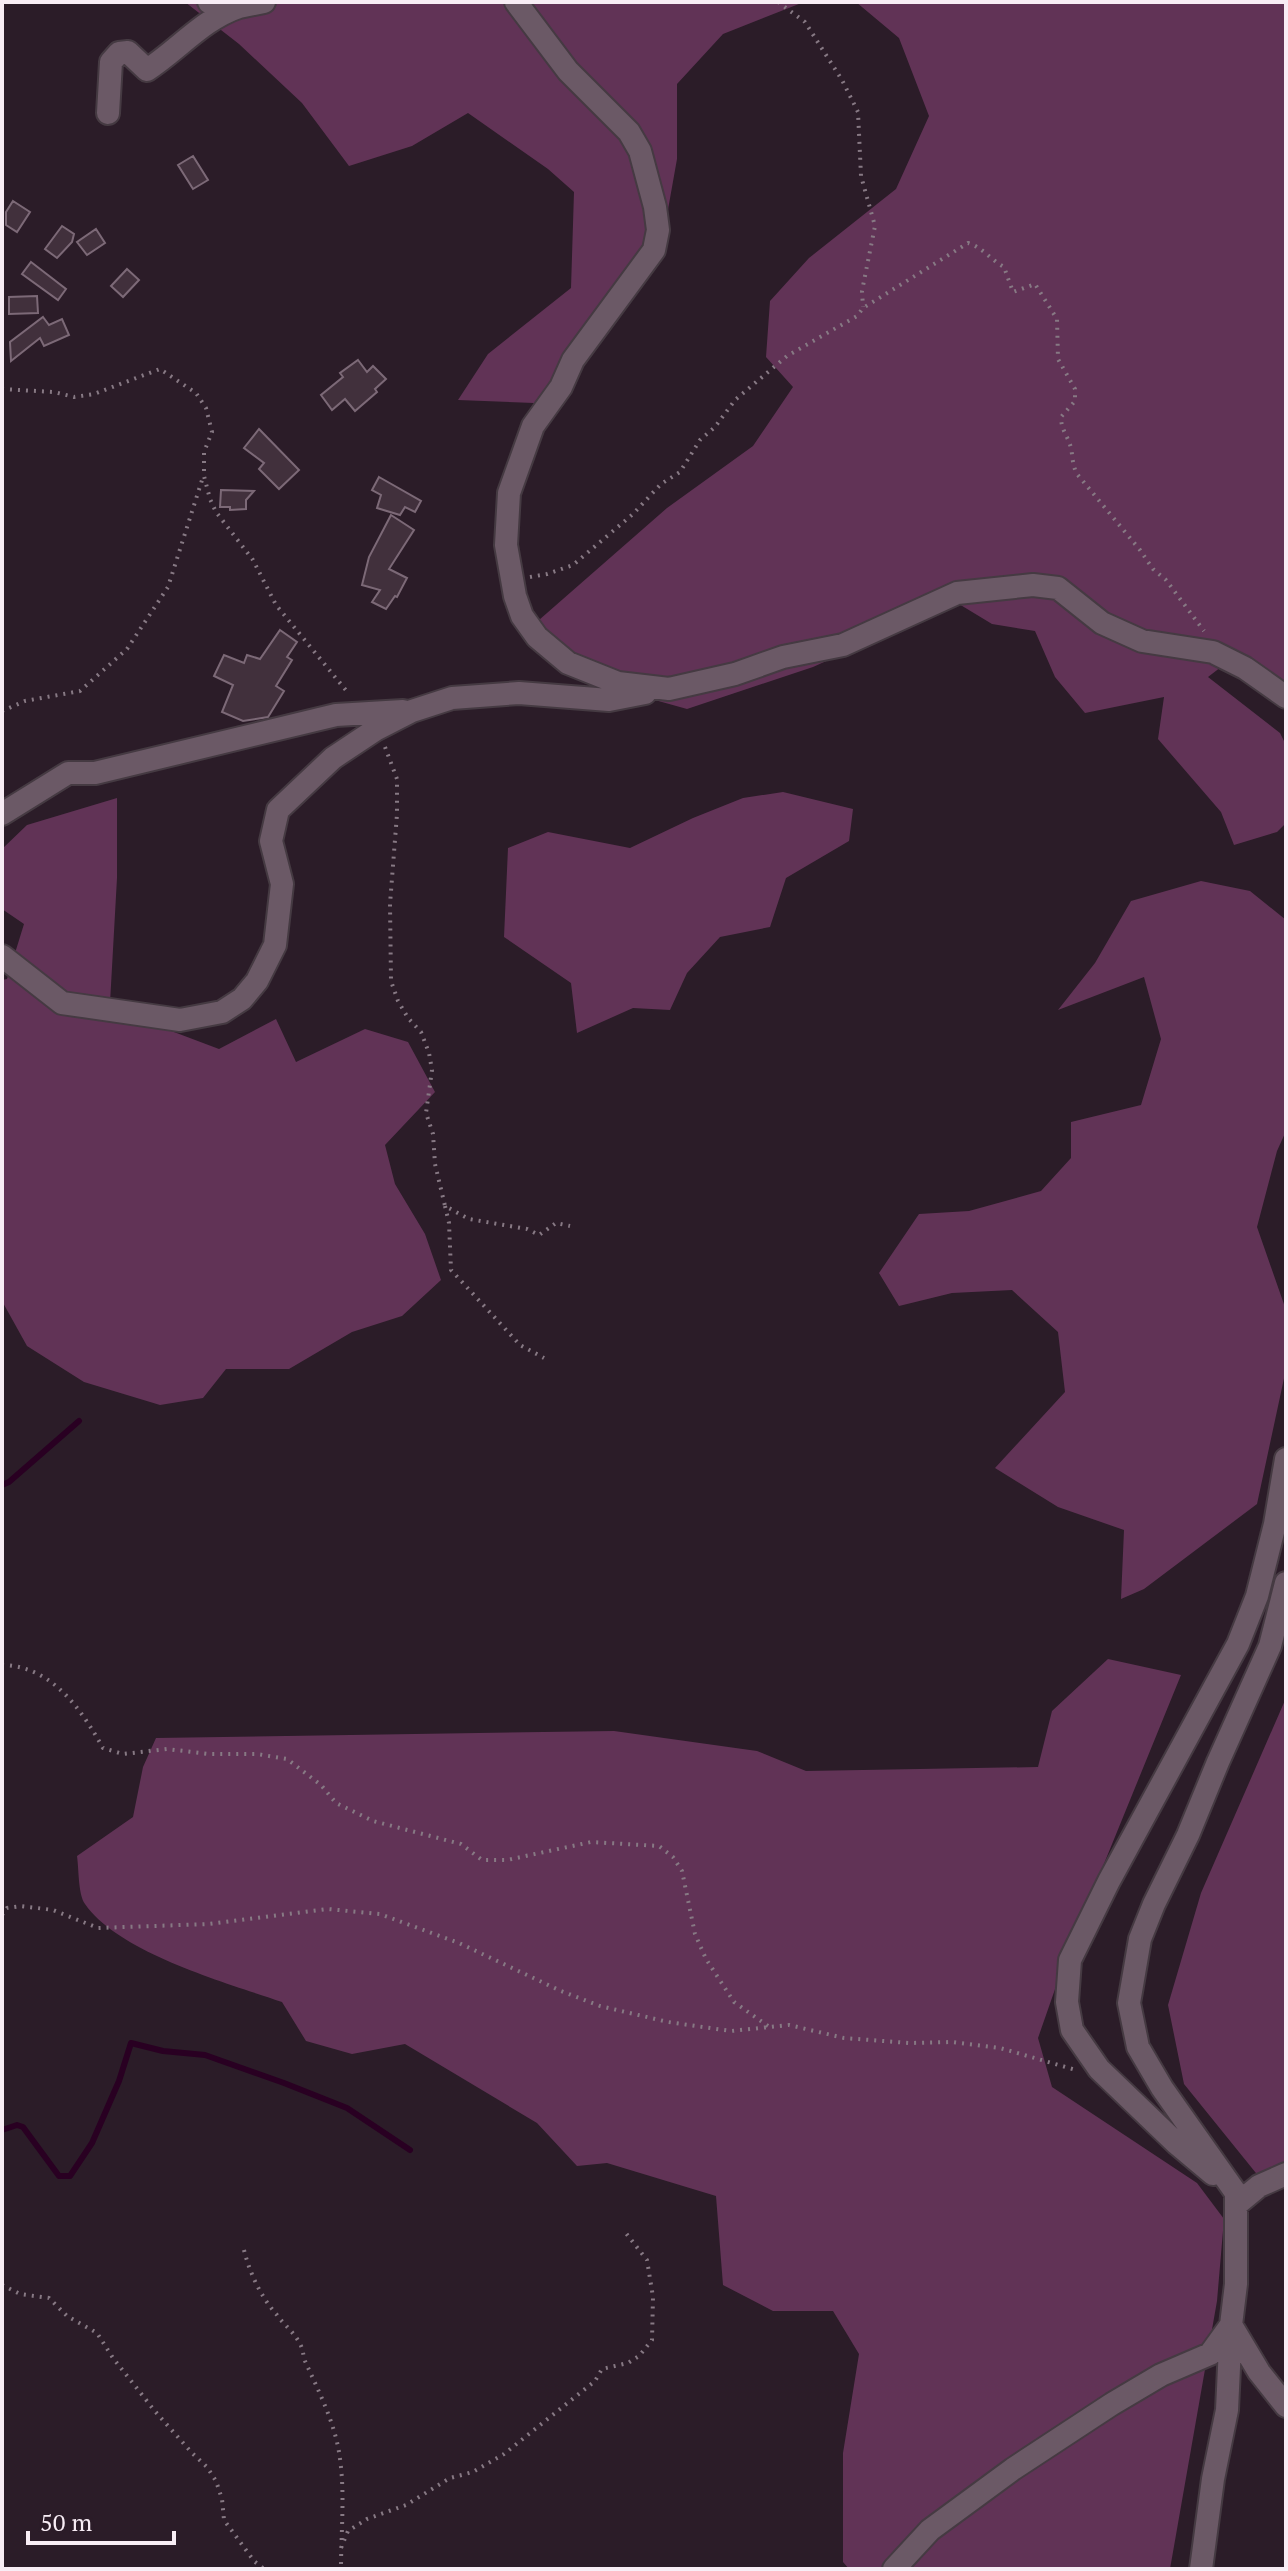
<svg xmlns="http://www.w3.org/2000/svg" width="1288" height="2571" font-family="'PT Serif',serif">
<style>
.green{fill:#613356}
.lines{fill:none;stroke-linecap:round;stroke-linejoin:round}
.stream{stroke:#290022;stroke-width:6}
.building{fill:#41303c;stroke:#7c6977;stroke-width:2}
.minor-casing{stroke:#453a42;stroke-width:26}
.path{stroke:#877984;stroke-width:4;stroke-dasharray:2 6;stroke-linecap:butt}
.minor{stroke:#6b5966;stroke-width:22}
</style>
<rect width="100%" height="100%" fill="#2b1c28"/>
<path class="green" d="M185,2H804L723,34L677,84V159L664,232L534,403L458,400L488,354L571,288L574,192L548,169L468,113L412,146L349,166L302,103L239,44Z
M856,2H1286V694L1234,657L1208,677L1280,733L1286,745V823L1277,832L1234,845L1221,812L1158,739L1164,697L1085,713L1055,677L1035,631L992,624L949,598L886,634L813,667L687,709L594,683L531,627L667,508L753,446L793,387L766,357L770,301L809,258L896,189L929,116L899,38Z
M783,792L853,809L849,841L786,878L770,927L720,937L687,973L670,1010L633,1008L577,1033L571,983L504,937L508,848L548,832L630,848L693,818L743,798Z
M117,798V878L110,1003L166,1029L219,1049L276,1019L296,1062L365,1029L408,1042L435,1092L385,1145L395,1184L425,1234L441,1280L402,1316L352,1332L289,1369H226L203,1398L160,1405L84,1382L27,1346L2,1301V980L7,979L24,924L2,909V849L27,825Z
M1201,881L1250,891L1286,920V1131L1277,1151L1257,1227L1286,1310V1369L1257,1504L1144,1589L1121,1599L1124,1530L1058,1507L995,1468L1065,1392L1058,1332L1012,1290L952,1293L899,1306L879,1273L919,1214L969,1211L1041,1191L1071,1158V1122L1141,1105L1161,1039L1144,977L1058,1010L1095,963L1131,901Z
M1108,1659L1181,1675L1068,1952L1038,2038L1052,2087L1197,2183L1224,2219L1217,2301L1170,2569H849L843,2562V2453L859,2354L833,2311H773L723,2285L716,2196L607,2163L577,2166L537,2123L405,2044L352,2054L306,2041L282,2002C227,1983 119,1953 85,1904C78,1894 79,1870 77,1856L133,1817L143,1767L156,1738L614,1731L757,1751L806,1771L1038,1767L1052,1711Z
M1286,1698V2175L1264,2183L1184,2084L1168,2005L1201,1893Z"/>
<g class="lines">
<path class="stream" d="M2,1485L9,1482L79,1421
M2,2130L17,2125L23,2127L59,2176H70L92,2143L119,2081L131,2043L163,2051L205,2055L284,2083L347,2108L410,2150"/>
</g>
<path class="building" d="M193,156L208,180L193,189L178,165Z
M13,201L30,212L17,232L6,225V212Z
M62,226L74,234L72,242L57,258L45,249Z
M96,229L105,243L87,255L77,242Z
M31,262L66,289L58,300L22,274Z
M127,269L139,280L123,297L111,286Z
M37,296L38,313L9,314V297Z
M43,317L49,325L62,319L69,335L44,346L40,338L11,361L10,342Z
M358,360L367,372L373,366L386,379L375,389L377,392L355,411L345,399L332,410L321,395L343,377L340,373Z
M259,429L299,470L279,489L259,469L264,463L244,448Z
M379,477L421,501L415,512L405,507L400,515L377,508L381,495L372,490Z
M221,490L254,491L246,500V509L230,510V507H220Z
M391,515L414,530L389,569L407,578L397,597L395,596L386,609L372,602L380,590L362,585L369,557Z
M280,630L297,642L287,657L292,660L276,686L284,691L268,717L243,721L222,712L233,685L214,676L224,655L244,663L247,655L260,659Z"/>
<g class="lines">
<g class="minor-casing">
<path id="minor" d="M209,2L239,7L264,2
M516,2L568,71L629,132L640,151L655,207L658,230L654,250L573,360L561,387L533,426L509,493L506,545L515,596L522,616L537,637L568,663L618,683L669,689L735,674L783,657L843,645L957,593L1033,585L1058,588L1102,623L1142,641L1213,652L1245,668L1286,697
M108,113L111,62L119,53L128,52L147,70C178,50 203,19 239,7
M2,814L68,773H95L336,715L403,711
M2,956L62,1003L180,1020L222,1012L242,999L257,981L275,945L282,884L271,841L278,810L333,758L375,730L412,711L452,698L519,693L609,700L645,693
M1286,1583L1270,1646L1218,1762L1188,1835L1154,1904L1140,1939L1129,2003L1138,2047L1162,2088L1236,2193V2284L1231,2325L1259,2372L1286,2406
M1213,2174L1176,2143L1099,2069L1072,2030L1067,2002L1070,1960L1109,1881L1238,1644L1257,1596L1275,1524L1286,1459
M1236,2205L1259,2186L1286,2174
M894,2569L930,2530L1013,2469L1112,2404L1161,2375L1210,2354L1231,2325
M1201,2569L1213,2479L1227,2410L1231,2325"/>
</g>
<path class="path" d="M778,2L805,22L842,80L858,112L861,176L875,226L862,291L863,307
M2,389L54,392L74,397L94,394L160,369L196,393L206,408L212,432L204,452V476L210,499L216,512L253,560L276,605L349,694
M530,577L547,574L573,565L633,514L661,484L680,472L700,440L715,427L735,400L787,356L857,316L863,308L968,243C982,247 991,260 1004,267L1013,292L1035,284L1057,319L1058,359L1075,389V401L1061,417C1061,430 1068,436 1071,448C1073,458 1072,464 1077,474L1140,550L1153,569L1166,580L1204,631
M2,711L25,701L80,691L127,649L168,587L203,477
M385,747L397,779V814L390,904L391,981L398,1001L408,1018L421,1032L429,1053L432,1070L426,1113L433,1134L435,1164L445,1206L469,1219L527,1229L539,1235L556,1223L570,1226
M445,1206L449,1223L451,1270L520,1345L544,1358
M2,1665C52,1666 81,1709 103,1748L123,1754L167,1749L209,1754H257L287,1759L321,1785L336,1803L373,1821L461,1844L482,1860H507L591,1842L659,1846L673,1857L682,1871L695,1934L706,1959L734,2002L768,2026
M2,1915L7,1908L21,1906L53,1910L98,1928L209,1924L328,1909L380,1914L459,1943L561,1991L600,2006L668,2022L731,2031L789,2025L844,2038L909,2043L952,2042L1000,2048L1076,2070
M244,2250C250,2274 261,2297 277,2315C284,2325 294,2332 300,2344C303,2349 303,2355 305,2361C319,2392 336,2425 340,2459C345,2495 341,2532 341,2569
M2,2285L20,2294L49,2298L67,2316L97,2333L113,2358L154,2410L192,2453L207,2467L216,2481L222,2499L224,2520L254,2561L264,2569
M341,2548L348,2531L367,2519L406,2505L450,2478L473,2472L504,2454L595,2381L602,2369L628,2363L639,2356L652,2340L653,2297L647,2260L625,2232"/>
<use href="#minor" class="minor"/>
</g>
<rect width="1288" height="2571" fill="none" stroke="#f8edf5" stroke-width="8"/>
<path d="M28 2531v12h146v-12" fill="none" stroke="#f8edf5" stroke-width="4"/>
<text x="40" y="2531" font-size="24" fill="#f8edf5" stroke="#2b1c28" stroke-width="6" paint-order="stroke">50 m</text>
</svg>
